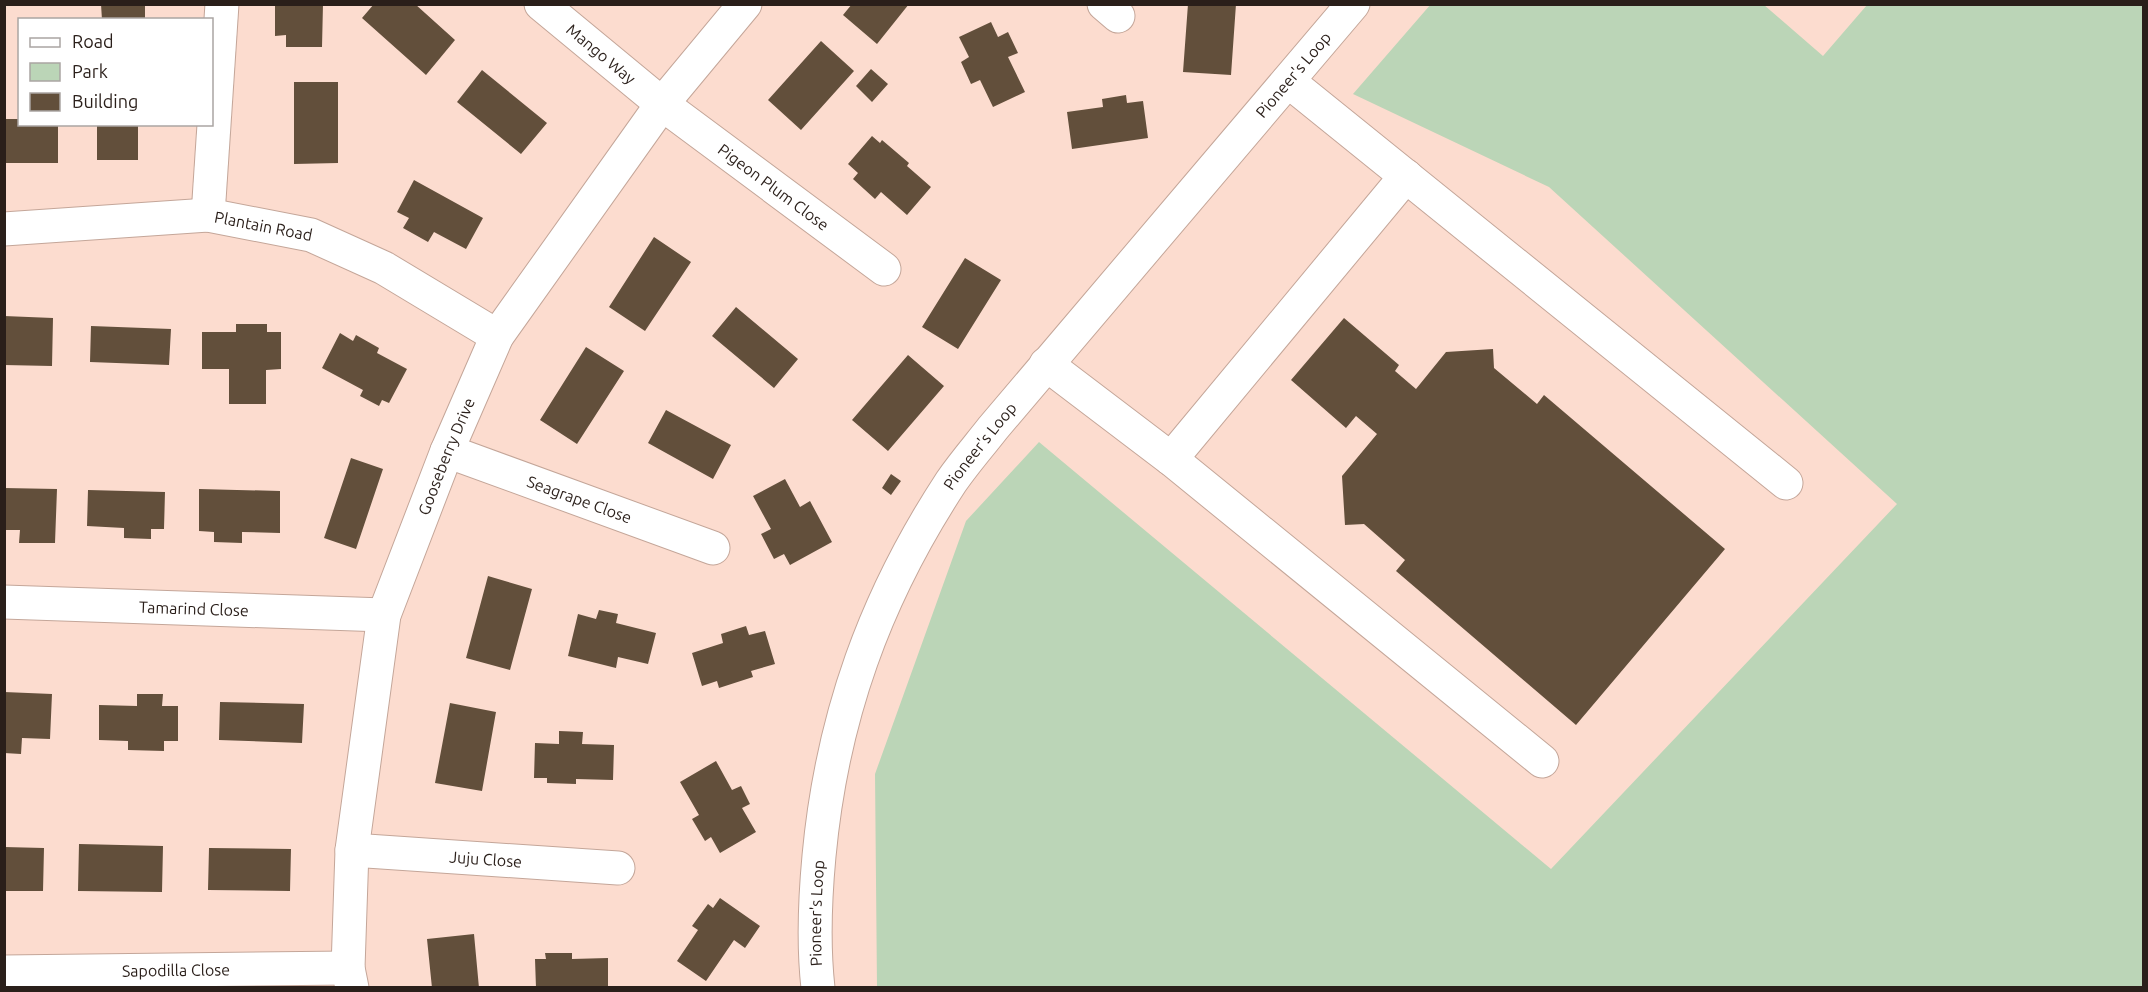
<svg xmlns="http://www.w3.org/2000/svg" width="2148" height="992" font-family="Ubuntu,sans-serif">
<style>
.green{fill:#bbd5b7}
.building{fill:#624f3b}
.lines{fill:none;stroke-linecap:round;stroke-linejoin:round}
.minor-casing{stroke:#c4a699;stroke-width:35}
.minor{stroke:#fff;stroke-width:33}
.labels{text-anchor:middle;stroke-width:6;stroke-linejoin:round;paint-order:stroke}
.street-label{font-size:16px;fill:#2a1f1a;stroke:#fff}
</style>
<rect width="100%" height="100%" fill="#fcdccf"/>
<path class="green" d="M1431,4L1764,5L1823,56L1867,5H2143V987H877L875,774L966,521L1039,442L1551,869L1897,504L1549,187L1353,94Z"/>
<path class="building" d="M101,4H145V20H102Z
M275,4H323L322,47H286V35L275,36Z
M374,4H415L455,40L426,75L362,18Z
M852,4H909L877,44L843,15Z
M1188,4H1236L1231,75L1183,72Z
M991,22L998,37L1008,32L1018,53L1008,57L1025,92L993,107L980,80L971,84L961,62L969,57L959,37Z
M821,41L854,71L801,130L768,100Z
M871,69L888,84L872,102L856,86Z
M482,70L547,123L521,154L457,102Z
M294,82H338V163L294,164Z
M1126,95L1127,103L1143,101L1148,138L1072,149L1067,112L1103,107L1102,99Z
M4,119H20V124H58V163H4Z
M97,124H138V160H97Z
M872,136L880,143L882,140L909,163L907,166L931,187L907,215L881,192L875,199L853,179L858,173L848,164Z
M414,180L483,218L466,249L434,232L428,242L403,228L409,218L397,212Z
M654,237L691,262L645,331L609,307Z
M965,258L1001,280L958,349L922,327Z
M736,307L798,359L774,388L712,336Z
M4,316L53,318L52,366L4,365Z
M1344,318L1399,365L1395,371L1416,389L1446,352L1493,349L1494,368L1537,404L1544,395L1725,549L1576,725L1396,571L1405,560L1364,524L1345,525L1342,476L1377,434L1356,416L1346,428L1291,380Z
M236,324H267V332H281V369L266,370V404H229V369H202V332H236Z
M91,326L171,329L169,365L90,362Z
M340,333L353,341L356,335L379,348L377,353L407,369L389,403L382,400L379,406L360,396L363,390L322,368Z
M586,347L624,371L577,444L540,420Z
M908,355L944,386L888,451L852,420Z
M666,410L731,445L713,479L648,443Z
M351,458L383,469L356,549L324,538Z
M891,474L901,481L891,495L882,488Z
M785,479L800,507L810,501L832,542L790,565L784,554L774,559L761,534L771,529L753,496Z
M4,488L57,489L55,543H19L20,530H4Z
M199,489L280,491V533L242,532V543L214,542V532L199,531Z
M88,490L165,492L164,529H151V539L124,538V528L87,526Z
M488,576L532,589L510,670L466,658Z
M599,610L618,614L616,623L656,633L648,664L618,657L616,668L568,656L578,614L596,619Z
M746,626L749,635L765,631L775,664L751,671L753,677L719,688L717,681L702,686L692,653L723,643L721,634Z
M4,692L52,694L50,739L22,738L21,754L4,753Z
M137,694H163L162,706H178V741H164V751L128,750V741L99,740V705L137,706Z
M220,702L304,704L302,743L219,740Z
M450,703L496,712L482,791L435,783Z
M559,731L583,732L582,744L614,745L613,780L576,779V784L547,783V778H534L535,743L559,744Z
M716,761L732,790L741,786L750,804L742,808L756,832L720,853L711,837L705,841L692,819L699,815L680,782Z
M79,844L163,846L162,892L78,891Z
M4,847L44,848L43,891H4Z
M209,848L291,849L290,891L208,890Z
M720,898L760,926L745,948L734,940L706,981L677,961L698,930L692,926L708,904L713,908Z
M474,934L479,988H432L427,939Z
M545,953H572V959L608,958V988H536L535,959H546Z"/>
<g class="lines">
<g class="minor-casing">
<g id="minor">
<path id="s1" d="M541,4L662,104L884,269"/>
<path d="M1104,4L1118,16"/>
<path d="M1288,81L1786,483"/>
<path d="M208,215L222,4"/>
<path id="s2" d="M4,229L208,215L311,235L384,268L497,336"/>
<path d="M1046,364L1171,459L1542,761"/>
<path id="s3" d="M447,451L713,548"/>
<path d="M1171,459L1406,176"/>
<path id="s4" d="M4,602L384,615"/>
<path id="s5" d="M352,850L618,868"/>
<path id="s6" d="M4,972L348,968"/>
<path id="s7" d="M352,988L348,968L352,850L384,615L447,451L497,336L662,104L745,4"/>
<path id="s8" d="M818,988C813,944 815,899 819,856C832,717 875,598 951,482C964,463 979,446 993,428L1353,4"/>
</g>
</g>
<use href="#minor" class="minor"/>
</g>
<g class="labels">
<g class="street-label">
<text dy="6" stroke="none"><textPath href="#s1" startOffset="78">Mango Way</textPath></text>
<text dy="6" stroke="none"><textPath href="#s8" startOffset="1065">Pioneer's Loop</textPath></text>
<text dy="6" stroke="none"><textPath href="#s1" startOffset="296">Pigeon Plum Close</textPath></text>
<text dy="6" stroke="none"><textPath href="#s2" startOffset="261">Plantain Road</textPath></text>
<text dy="6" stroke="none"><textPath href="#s8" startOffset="579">Pioneer's Loop</textPath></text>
<text dy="6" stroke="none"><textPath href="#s7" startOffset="546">Gooseberry Drive</textPath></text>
<text dy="6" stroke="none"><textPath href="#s3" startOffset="141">Seagrape Close</textPath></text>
<text dy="6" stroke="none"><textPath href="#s4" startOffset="190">Tamarind Close</textPath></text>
<text dy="6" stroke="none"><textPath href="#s5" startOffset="134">Juju Close</textPath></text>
<text dy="6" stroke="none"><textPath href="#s8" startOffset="75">Pioneer's Loop</textPath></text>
<text dy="6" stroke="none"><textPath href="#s6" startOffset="172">Sapodilla Close</textPath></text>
</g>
</g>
<rect width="2148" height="992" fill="none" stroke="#2a1f1a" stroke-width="12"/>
<rect x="18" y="18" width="195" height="108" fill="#ffffff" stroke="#aaa5a3" stroke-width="1.5"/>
<rect x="30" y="38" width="30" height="9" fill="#ffffff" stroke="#aaa5a3" stroke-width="1.5"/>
<text x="72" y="48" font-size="18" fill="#2a1f1a">Road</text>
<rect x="30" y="63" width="30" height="18" fill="#bbd5b7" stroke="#aaa5a3" stroke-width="1.5"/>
<text x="72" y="78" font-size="18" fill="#2a1f1a">Park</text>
<rect x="30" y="93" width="30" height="18" fill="#624f3b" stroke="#aaa5a3" stroke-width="1.5"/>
<text x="72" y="108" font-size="18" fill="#2a1f1a">Building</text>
</svg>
